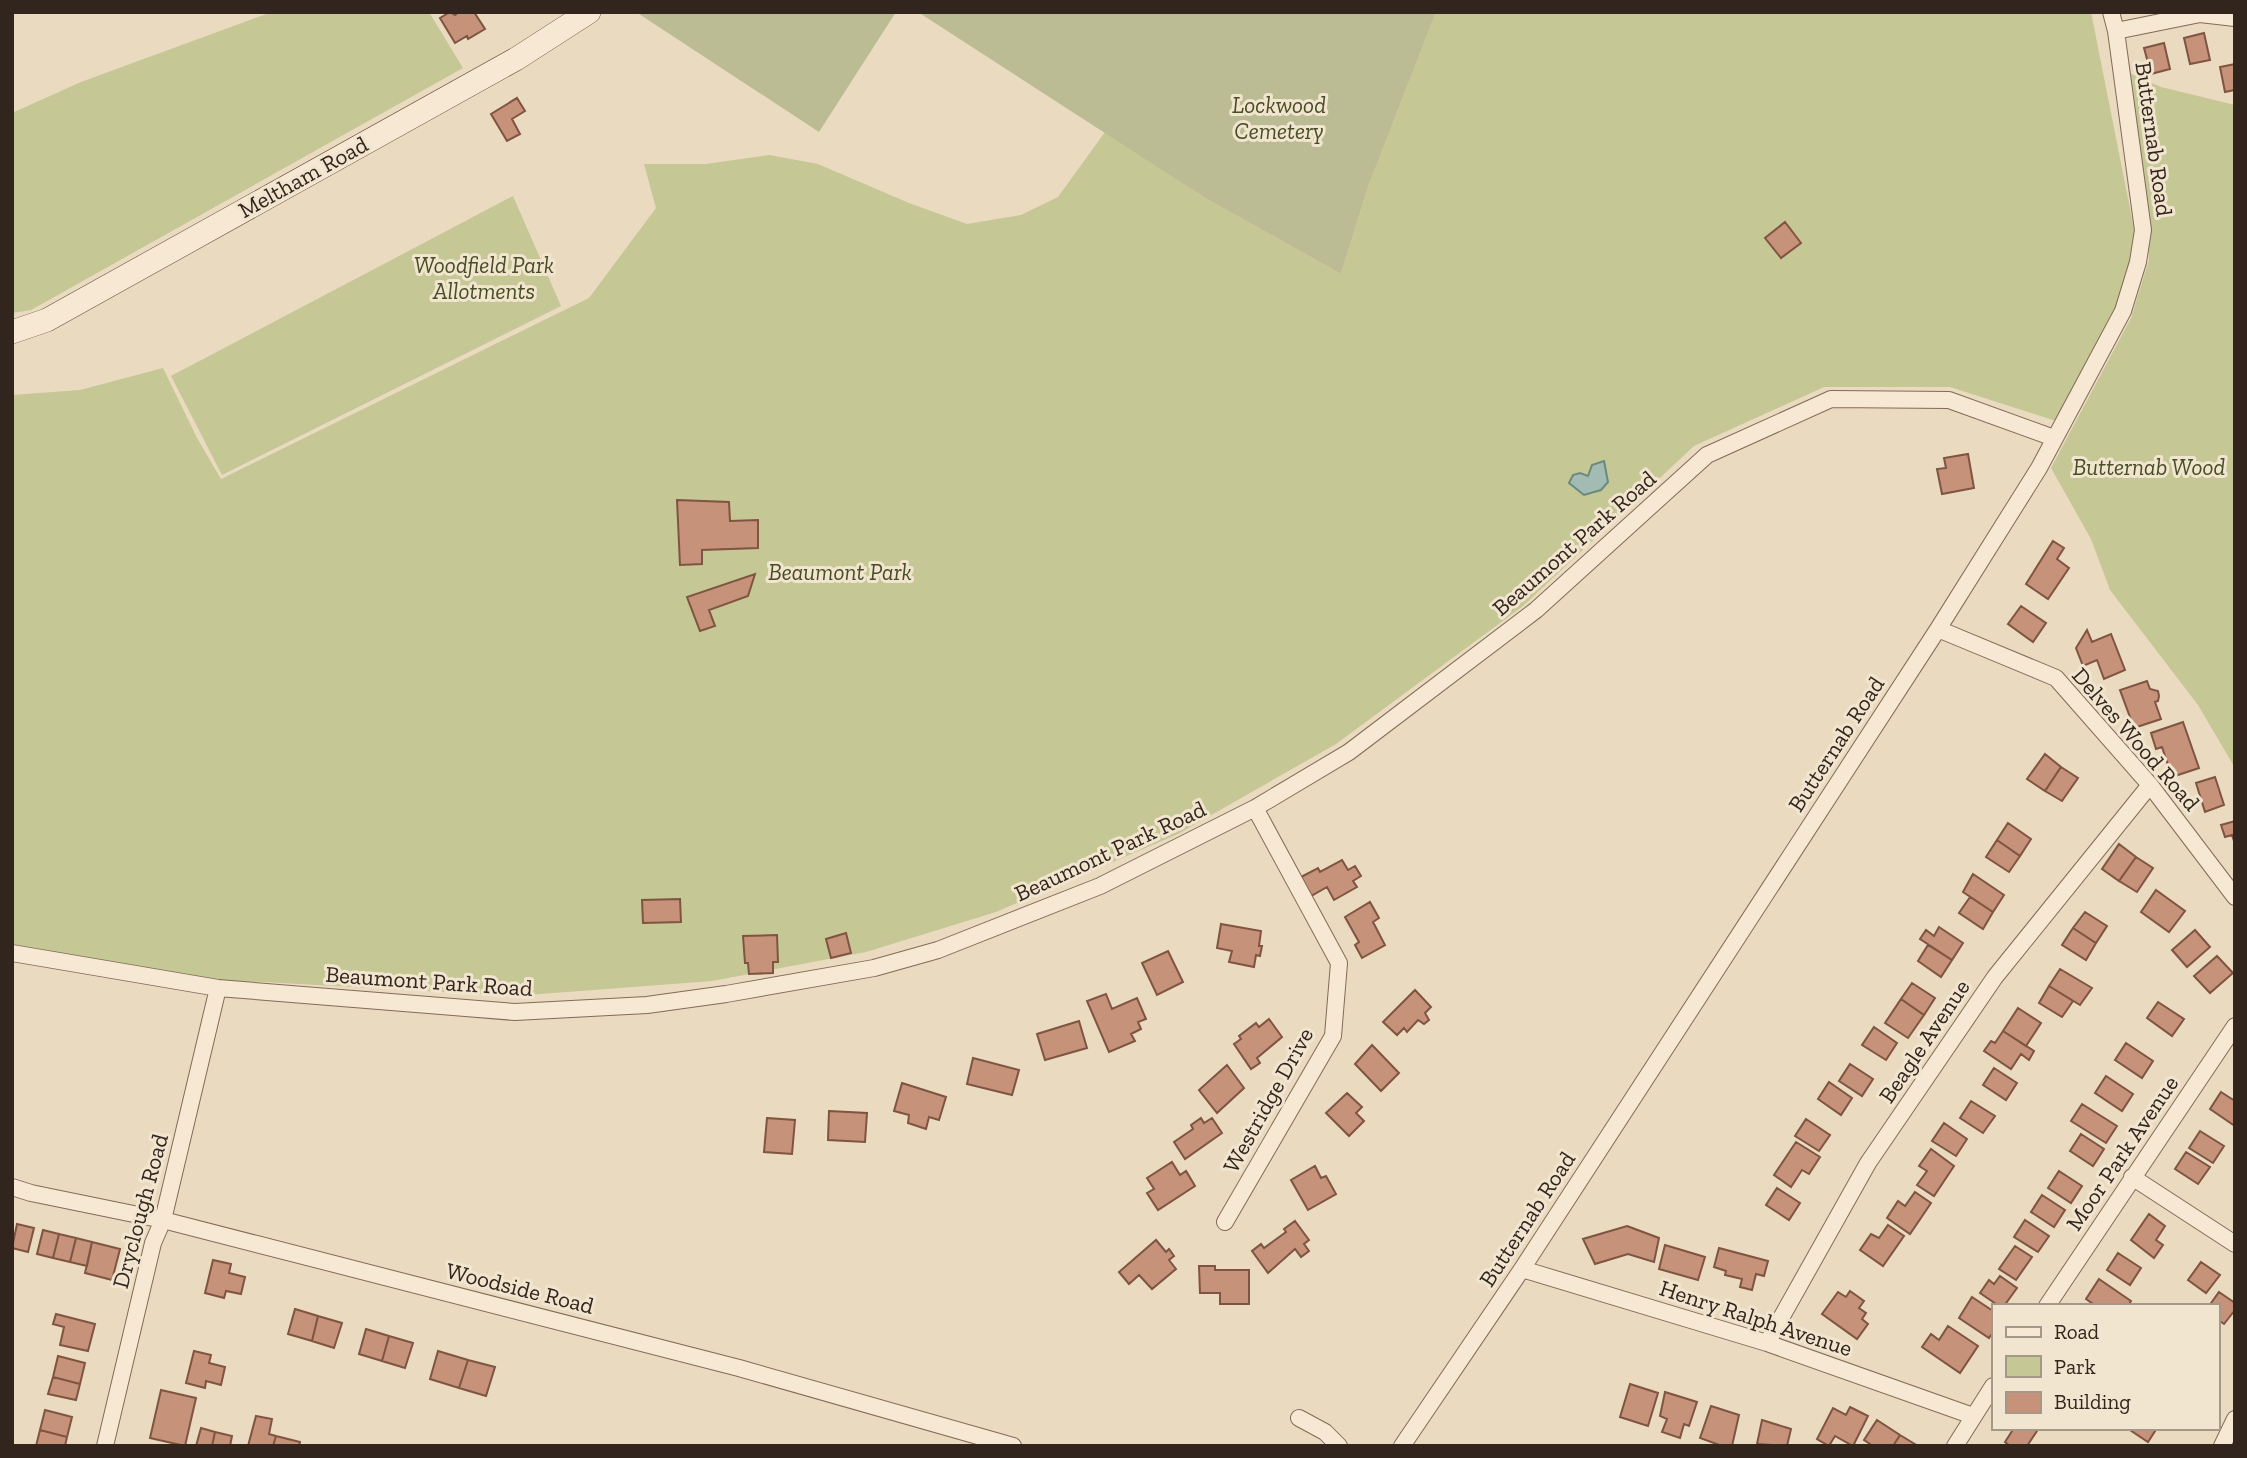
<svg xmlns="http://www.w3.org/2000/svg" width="2247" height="1458" font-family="'Zilla Slab',serif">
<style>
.green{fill:#c5c795}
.cemetery{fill:#bbbc94}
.water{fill:#a3bcb3;stroke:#6b897f;stroke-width:2}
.building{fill:#c69279;stroke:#7f5441;stroke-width:2}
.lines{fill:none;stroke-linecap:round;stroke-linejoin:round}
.minor-casing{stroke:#826b59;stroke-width:18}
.secondary-casing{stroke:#634d3d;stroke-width:24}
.minor{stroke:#f6e8d2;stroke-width:16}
.secondary{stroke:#f6e8d2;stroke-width:23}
.labels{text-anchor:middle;stroke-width:6;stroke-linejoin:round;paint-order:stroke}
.park-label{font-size:23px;font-style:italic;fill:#474d25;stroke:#f2e5cf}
.street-label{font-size:23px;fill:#32251d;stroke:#f2e5cf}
</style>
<rect width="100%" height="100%" fill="#eadac0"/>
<path class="green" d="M272,12H429L463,68L31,310L12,313V113L81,82Z
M1436,12H2091L2136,239L2115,312L2056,421L1950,387H1824L1694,446L1523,606L1336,744L1178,834L996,912L866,952L712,981L514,996L189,978L12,944V395L80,390L163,368L197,438L221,479L589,298L656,208L644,164H706L769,155L818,164L909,203L967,224L1021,215L1058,197L1105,132L1207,199L1341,274L1368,187Z
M2127,72L2161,87L2235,105V768L2198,705L2110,590L2091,539L2051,468L2131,318L2149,260L2144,179Z
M513,196L561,306L222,475L171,376Z"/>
<path class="cemetery" d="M636,12H896L819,132Z
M918,12H1436L1368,187L1341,274L1207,199Z"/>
<path class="water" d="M1604,461L1608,482L1601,490L1584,495L1569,483L1573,475L1580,473L1588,476L1592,465Z"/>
<path class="building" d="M450,12L455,15L459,12H474L485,29L468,39L467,36L455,43L440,18Z
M2204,33L2210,60L2190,64L2184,38Z
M2164,43L2170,69L2151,74L2144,48Z
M2235,64V90L2225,92L2220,67Z
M517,98L525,111L512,119L520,134L507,141L491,114Z
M1785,222L1801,243L1781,258L1765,238Z
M1968,454L1974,488L1942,494L1937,469L1946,468L1944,458Z
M677,500L729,502L730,521L758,520V548L702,550V564L680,565Z
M2053,541L2064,548L2057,559L2069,568L2048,599L2026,584Z
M755,574L748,596L709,610L715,626L700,631L687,597Z
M2021,606L2046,623L2033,642L2008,624Z
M2087,630L2092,642L2111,634L2125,670L2104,679L2097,660L2083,666L2076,648Z
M2147,681L2150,689L2158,691L2159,696L2158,701L2155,702L2161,719L2134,728L2120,690Z
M2183,722L2199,768L2172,777L2162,747L2156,749L2151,733Z
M2045,754L2061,767L2045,791L2027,779Z
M2061,767L2078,778L2062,801L2045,791Z
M2215,777L2224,805L2205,812L2196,783Z
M2235,821V844L2232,835L2225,837L2221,825Z
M2008,823L2031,839L2020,856L1997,840Z
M1997,840L2020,856L2009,872L1986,857Z
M2119,844L2136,857L2119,881L2102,869Z
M2136,857L2153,868L2137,892L2119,881Z
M1342,860L1348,870L1355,866L1361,876L1353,881L1357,887L1334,900L1327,887L1311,896L1301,877L1318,868L1320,872Z
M1973,874L2004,895L1993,912L1963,892Z
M2156,890L2185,911L2169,932L2141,912Z
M1970,897L1993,912L1983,929L1959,913Z
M680,899L681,922L643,923L642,900Z
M1370,902L1379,918L1373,922L1385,945L1362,958L1355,945L1359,942L1345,917Z
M2085,912L2107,926L2096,943L2073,928Z
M1221,924L1261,931L1259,946H1262L1260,956L1256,955L1254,967L1229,962L1232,951L1217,948Z
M1939,927L1963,943L1952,960L1920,939L1926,930L1934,936Z
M2073,928L2096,943L2086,960L2062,945Z
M2195,930L2210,947L2187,967L2172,950Z
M846,933L851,953L831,958L826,939Z
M777,935L778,962H773V973L749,974L748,963H745L743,936Z
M1928,945L1952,960L1941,977L1918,961Z
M1168,951L1183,982L1157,995L1142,963Z
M2217,956L2233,973L2210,993L2194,976Z
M2060,969L2092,988L2080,1005L2049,986Z
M1912,983L1935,998L1924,1015L1901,999Z
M2049,986L2073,1001L2062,1017L2039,1003Z
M1415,990L1431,1007L1425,1013L1429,1020L1424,1024L1418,1020L1407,1032L1404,1028L1397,1035L1383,1022Z
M1106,994L1112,1009L1137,998L1146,1019L1138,1022L1141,1029L1131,1034L1135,1041L1109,1052L1087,1001Z
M1901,999L1924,1015L1908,1038L1885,1023Z
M2158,1002L2184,1019L2172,1036L2147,1018Z
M2018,1008L2041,1023L2026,1046L2003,1031Z
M1269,1019L1282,1037L1257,1058L1260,1063L1251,1069L1234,1044L1241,1039L1239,1036L1256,1023L1259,1027Z
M1079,1021L1087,1048L1045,1060L1037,1034Z
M1874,1027L1897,1043L1886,1060L1862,1045Z
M2003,1031L2034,1051L2029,1060L2021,1054L2011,1069L1984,1051L1991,1041L1995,1043Z
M2126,1043L2153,1061L2142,1078L2115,1060Z
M1372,1045L1399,1073L1381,1091L1355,1064Z
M973,1058L1019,1070L1012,1095L967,1084Z
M1850,1064L1873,1079L1862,1096L1839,1081Z
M1227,1065L1244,1088L1217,1113L1199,1090Z
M1994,1068L2017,1083L2006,1100L1983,1085Z
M2106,1076L2133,1094L2122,1111L2095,1093Z
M1829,1082L1852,1098L1841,1115L1818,1099Z
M902,1083L946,1097L939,1120L929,1117L926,1129L908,1123L909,1115L894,1111Z
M2221,1092L2235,1101V1126L2210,1109Z
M1347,1093L1362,1107L1356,1113L1364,1121L1349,1136L1326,1113Z
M1971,1101L1995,1116L1983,1133L1960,1118Z
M2082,1104L2117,1126L2106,1143L2071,1121Z
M829,1111L867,1113L865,1142L828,1140Z
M767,1118L795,1120L792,1154L764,1152Z
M1201,1118L1204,1123L1212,1118L1222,1133L1185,1159L1174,1142L1193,1129L1191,1125Z
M1806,1119L1830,1135L1819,1151L1795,1136Z
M1944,1123L1967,1139L1956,1156L1932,1141Z
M2200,1131L2224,1146L2213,1163L2189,1148Z
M2081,1134L2104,1149L2093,1166L2070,1151Z
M1796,1142L1820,1157L1809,1174L1802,1170L1791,1187L1774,1175Z
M1931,1149L1954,1166L1934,1196L1917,1185L1927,1171L1919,1166Z
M2186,1152L2210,1167L2198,1184L2175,1169Z
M1172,1162L1180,1175L1186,1171L1195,1186L1158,1210L1147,1193L1154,1189L1147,1178Z
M1315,1166L1321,1178L1326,1176L1336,1194L1308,1210L1291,1180Z
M2059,1171L2082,1186L2071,1203L2048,1188Z
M1777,1188L1800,1203L1789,1220L1766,1205Z
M1915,1192L1931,1203L1910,1234L1887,1218L1898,1201L1905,1206Z
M2042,1195L2065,1210L2054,1227L2031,1212Z
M2149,1214L2165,1226L2156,1240L2163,1245L2154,1258L2131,1240Z
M2025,1220L2049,1236L2038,1252L2014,1237Z
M1295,1221L1309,1240L1304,1244L1309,1251L1301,1257L1295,1249L1268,1273L1252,1251L1261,1244L1264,1248L1286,1232L1284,1229Z
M17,1224L34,1228L28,1252L12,1248Z
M1888,1225L1904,1236L1883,1266L1860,1250L1871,1234L1879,1238Z
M1627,1226L1659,1238L1654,1262L1628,1254L1595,1264L1583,1239Z
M43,1230L59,1234L53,1258L37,1254Z
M59,1234L76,1238L70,1262L53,1258Z
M76,1238L92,1242L87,1266L70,1262Z
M1156,1240L1166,1252L1169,1249L1174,1256L1169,1260L1176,1269L1152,1289L1139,1275L1129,1284L1119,1272Z
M92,1242L120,1249L112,1280L85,1273Z
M1665,1245L1705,1257L1698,1280L1659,1269Z
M2015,1246L2032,1257L2016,1280L1999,1269Z
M1719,1248L1768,1261L1764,1276L1756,1274L1752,1290L1740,1287L1742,1279L1725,1275L1726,1271L1714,1267Z
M2118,1253L2141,1268L2130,1285L2107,1270Z
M213,1260L231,1264L229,1273L245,1277L241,1294L226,1291L224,1298L205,1293Z
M2201,1262L2220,1275L2206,1293L2188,1280Z
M1199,1266H1215V1270H1249V1304H1220V1293H1200Z
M2000,1276L2017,1288L2004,1306H1999L1980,1293L1989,1280L1994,1284Z
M2099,1279L2131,1301L2128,1306H2096L2086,1299Z
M1850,1291L1864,1301L1859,1308L1866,1313L1862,1319L1868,1324L1857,1339L1822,1314L1838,1292L1846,1297Z
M2219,1292L2235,1303V1310L2224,1324L2217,1319V1306H2209Z
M1972,1297L1993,1311V1332L1989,1338L1959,1318Z
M295,1309L318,1316L312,1341L288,1334Z
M56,1314L95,1324L88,1351L60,1345L64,1327L53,1324Z
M318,1316L342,1323L334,1348L312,1341Z
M1948,1326L1978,1346L1960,1373L1922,1347L1931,1334L1939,1340Z
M366,1329L389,1336L382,1361L359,1354Z
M389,1336L413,1343L405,1368L382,1361Z
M194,1351L211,1355L209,1363L225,1367L221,1385L206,1381L205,1388L186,1383Z
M438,1351L468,1360L459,1388L430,1379Z
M58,1356L85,1363L80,1384L53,1377Z
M468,1360L495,1367L486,1396L459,1388Z
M53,1377L80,1384L76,1400L48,1394Z
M1630,1384L1658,1393L1648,1426L1620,1417Z
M161,1390L196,1398L185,1446L150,1438Z
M1665,1392L1697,1402L1689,1426L1684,1424L1680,1438L1662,1432L1667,1419L1660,1416Z
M1711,1406L1739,1415L1732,1446H1722L1700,1438Z
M1850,1407L1868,1416L1853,1446L1835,1436L1829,1446L1817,1439L1833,1408L1846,1415Z
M45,1410L72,1417L67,1437L40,1430Z
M256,1416L272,1419L269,1434L276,1436L273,1446H248Z
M1762,1420L1791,1429L1787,1446L1757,1444Z
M1877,1420L1900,1435L1893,1446H1873L1864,1440Z
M201,1428L215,1432L212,1446H196Z
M2014,1428H2033L2037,1431L2027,1446H2010L2005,1442Z
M2127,1428H2157L2148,1442Z
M40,1430L67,1437L65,1446H36Z
M215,1432L232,1436L230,1446H212Z
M1900,1435L1918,1446H1893Z
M276,1436L300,1442L299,1446H273Z"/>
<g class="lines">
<g class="minor-casing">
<path id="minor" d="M2116,31L2200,14L2235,18
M1938,629L2056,678L2150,785L2235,897
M12,953L218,988L515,1012L647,1005L726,994L874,968L938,950L1100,886L1255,808L1349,752L1536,610L1707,455L1831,399L1949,400L2054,438
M2132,1177L2235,1244
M12,1187L31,1193L163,1220L739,1368L1013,1446
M1225,1222L1333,1036L1339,963L1255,808
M1522,1269L1767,1343L1973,1416
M2047,1306L2235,1026
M1767,1343L1868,1163L1995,977L2150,785
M1299,1418L1325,1432L1339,1446
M105,1446L153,1243L163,1220L218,988
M1402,1446L1522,1269L1938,629L2039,468L2123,311L2138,262L2143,230L2116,31L2111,12
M1955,1446L1993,1386
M2222,1446L2235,1419"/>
</g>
<g class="secondary-casing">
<path id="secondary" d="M12,332L47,320L516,59L589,12"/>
</g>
<use href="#minor" class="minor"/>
<use href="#secondary" class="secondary"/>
</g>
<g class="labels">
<g class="park-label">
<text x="1279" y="113">Lockwood<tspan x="1279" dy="26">Cemetery</tspan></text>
<text x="484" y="273">Woodfield Park<tspan x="484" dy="26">Allotments</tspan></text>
<text x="2149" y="475">Butternab Wood</text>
<text x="840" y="580">Beaumont Park</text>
</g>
<g class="street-label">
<text transform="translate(2154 139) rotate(82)" y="8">Butternab Road</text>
<text transform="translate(303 177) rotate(-29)" y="8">Meltham Road</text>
<text transform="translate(1574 543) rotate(-41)" y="8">Beaumont Park Road</text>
<text transform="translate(2136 739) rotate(49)" y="8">Delves Wood Road</text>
<text transform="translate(1836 744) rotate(-57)" y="8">Butternab Road</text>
<text transform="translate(1110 851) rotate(-25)" y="8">Beaumont Park Road</text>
<text transform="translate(429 981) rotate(4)" y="8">Beaumont Park Road</text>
<text transform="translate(1924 1041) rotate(-56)" y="8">Beagle Avenue</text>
<text transform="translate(1268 1100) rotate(-61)" y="8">Westridge Drive</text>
<text transform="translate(2122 1153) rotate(-56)" y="8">Moor Park Avenue</text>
<text transform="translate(140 1211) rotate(-75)" y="8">Dryclough Road</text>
<text transform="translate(1527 1219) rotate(-57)" y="8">Butternab Road</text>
<text transform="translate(520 1288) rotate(14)" y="8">Woodside Road</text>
<text transform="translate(1756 1318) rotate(18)" y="8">Henry Ralph Avenue</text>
</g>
</g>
<rect width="2247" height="1458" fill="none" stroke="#32251d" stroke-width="28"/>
<rect x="1992" y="1304" width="228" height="126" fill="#f2e5cf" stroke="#a59888" stroke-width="2"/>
<rect x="2006" y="1327" width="35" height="10" fill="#f6e8d2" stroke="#a59888" stroke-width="2"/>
<text x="2054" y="1339" font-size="21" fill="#32251d">Road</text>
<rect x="2006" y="1356" width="35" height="21" fill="#c5c795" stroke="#a59888" stroke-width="2"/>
<text x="2054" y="1374" font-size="21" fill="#32251d">Park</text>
<rect x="2006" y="1392" width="35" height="21" fill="#c69279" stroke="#a59888" stroke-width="2"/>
<text x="2054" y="1409" font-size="21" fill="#32251d">Building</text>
</svg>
